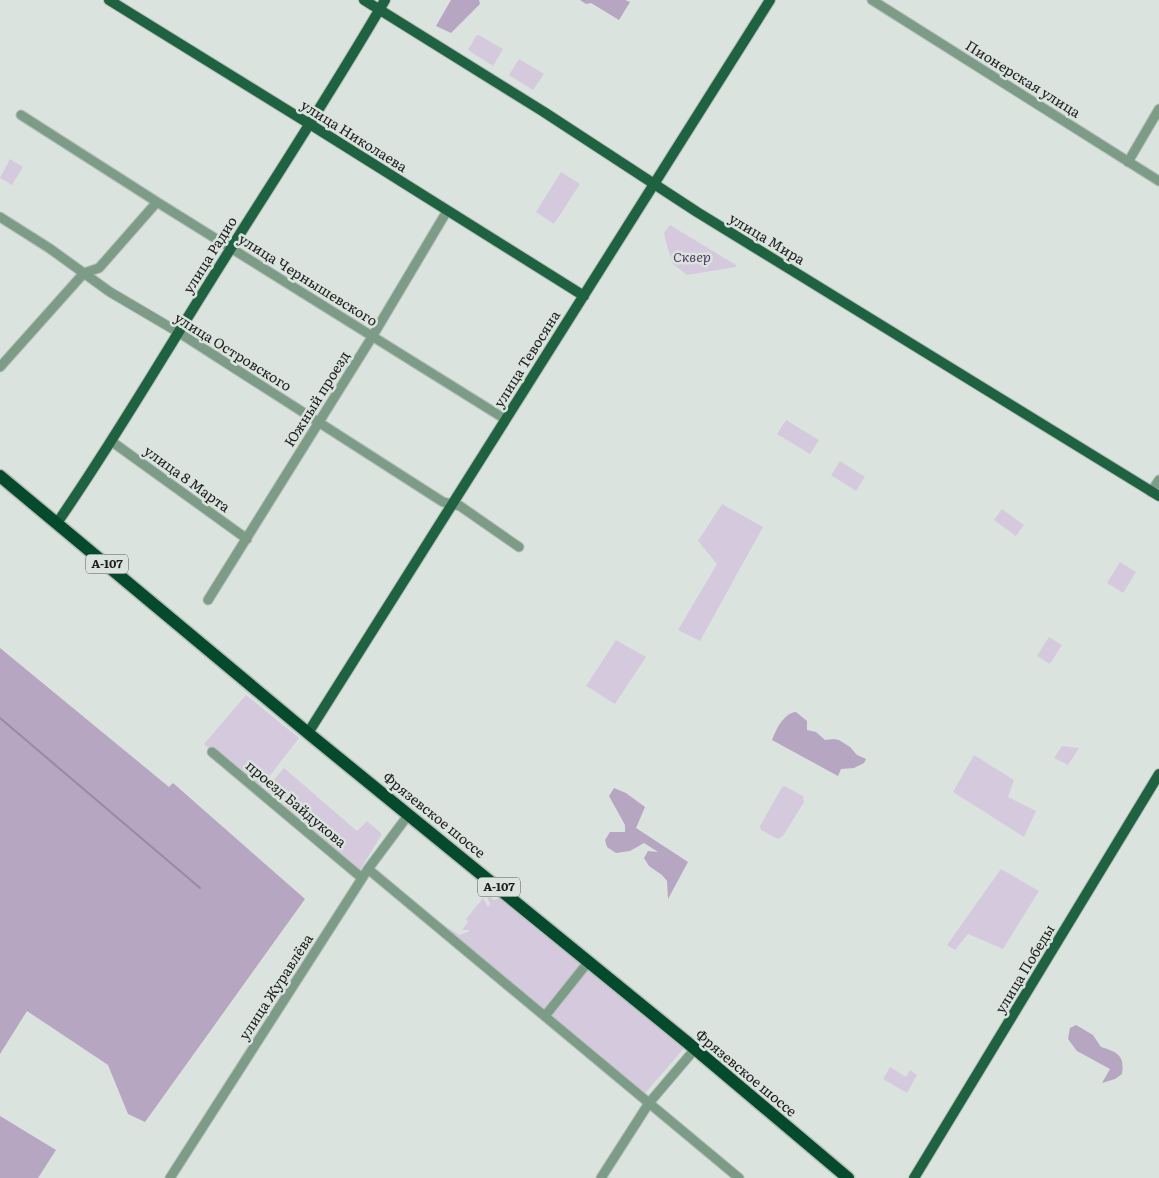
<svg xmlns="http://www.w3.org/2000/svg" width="1159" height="1178" font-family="Literata,serif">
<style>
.green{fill:#d5cadd}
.forest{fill:#b6a6c1}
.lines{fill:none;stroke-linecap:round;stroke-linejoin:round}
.stream{stroke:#9989a4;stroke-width:2}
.minor-casing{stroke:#b8bfbb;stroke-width:11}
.major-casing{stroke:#b8bfbb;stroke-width:12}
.highway-casing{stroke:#b8bfbb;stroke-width:15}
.minor{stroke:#7c9c88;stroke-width:9}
.major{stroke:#1f6241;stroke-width:10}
.highway{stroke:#064a2d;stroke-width:12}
.labels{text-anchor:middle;stroke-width:5;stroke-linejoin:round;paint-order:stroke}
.shield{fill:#dbe3de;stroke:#545856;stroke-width:1}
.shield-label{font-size:12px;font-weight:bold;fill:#1a1d1b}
.street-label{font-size:14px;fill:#1a1d1b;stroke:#dbe3de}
.park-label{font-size:14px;font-style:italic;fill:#563d66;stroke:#dbe3de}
</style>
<rect width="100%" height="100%" fill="#dbe3de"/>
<path class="green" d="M479,35L503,49L493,66L468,50L476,36Z
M519,59L544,74L533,90L509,75Z
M10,159L23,167L12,185L0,178Z
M561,172L580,184L554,224L536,212Z
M670,225L736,265V267L687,275L673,264C670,254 666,245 664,233Z
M786,420L819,440L810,454L777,434Z
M840,461L865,477L856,491L831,475Z
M722,504L763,527L700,641L678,630L717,564L698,541Z
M1002,509L1024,525L1016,536L994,520Z
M1120,562L1136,572L1123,593L1107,583Z
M1049,637L1062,645L1050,664L1037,656Z
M616,640L646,657L615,704L586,686Z
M246,695L299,738L258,791L204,744Z
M1062,746L1079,748L1068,765L1054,758Z
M974,755L1014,780L1008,797L1036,811L1024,837L953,792Z
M284,768L357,831L367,821L382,834L360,870L266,789Z
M784,786L803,796L804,802L783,836L778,839L761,830L760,826L782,787Z
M1001,869L1039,891L1003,949L968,934L955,950L947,945Z
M486,894L494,900L500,898L684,1048L642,1097L447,930L449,928L459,935L468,932L469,930H462L468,922L466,919L483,898L488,907L490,904Z
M890,1067L906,1077L910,1070L917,1075L907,1093L883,1079Z"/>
<path class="forest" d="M451,0H479L480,4L451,33L436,26Z
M580,0H625L630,2L619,20L591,3L586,4Z
M0,648L169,787L173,783L305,899L145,1122L128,1114L108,1065L27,1011L0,1054Z
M796,712L807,721V730L816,732L825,740L834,739L839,740L850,747L857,755L866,759L864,763L854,768L841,769L838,776L772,740C776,729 784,713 796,712Z
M614,788L626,793L645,807L636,828L688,862L668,899L667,881L662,875L649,866L644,858L648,851L658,852L644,843L630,851L616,853L607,847L605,840L610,832H625V825L609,796Z
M1076,1025L1093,1035L1101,1047C1117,1052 1125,1055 1122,1074L1115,1079L1102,1083L1110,1069L1077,1051L1068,1039L1070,1028Z
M0,1116L56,1150L38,1178H0Z"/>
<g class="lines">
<path class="stream" d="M0,718L200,888"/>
<g class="minor-casing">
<path id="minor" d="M872,0L1159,181
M21,115L157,202L505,419
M1128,162L1159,109
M0,217L49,248L110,292L178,332L443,502L460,506L519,547
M0,367L84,273L99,268L157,202
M111,441L247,539
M1151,492L1159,480
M208,600L372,337L447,211
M212,752L362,878
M368,869L739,1178
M545,1016L589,961
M170,1178L368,869L409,814
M601,1178L649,1103L695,1049"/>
</g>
<g class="major-casing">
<path id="major" d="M109,0L316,128L584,296
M364,0L544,112L697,212L1159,496
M57,523C112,444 160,361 211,280C269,187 330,95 385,0
M308,733L770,0
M914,1178L1159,774"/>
</g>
<g class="highway-casing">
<path id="highway" d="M0,476L308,733L688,1043L848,1178"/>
</g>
<use href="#minor" class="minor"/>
<use href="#major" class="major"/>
<use href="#highway" class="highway"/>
</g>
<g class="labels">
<g class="shield">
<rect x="86" y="554.5" width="42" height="19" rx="4"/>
<rect x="478" y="877.5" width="42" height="19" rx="4"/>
</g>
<g class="shield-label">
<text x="107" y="568">А-107</text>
<text x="499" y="891">А-107</text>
</g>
<g class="street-label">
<text transform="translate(1023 79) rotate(32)" y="5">Пионерская улица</text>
<text transform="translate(354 136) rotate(32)" y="5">улица Николаева</text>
<text transform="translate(767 239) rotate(31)" y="5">улица Мира</text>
<text transform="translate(210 255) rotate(-58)" y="5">улица Радио</text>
<text transform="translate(308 280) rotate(32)" y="5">улица Чернышевского</text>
<text transform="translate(233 352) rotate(32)" y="5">улица Островского</text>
<text transform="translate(527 359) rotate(-58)" y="5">улица Тевосяна</text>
<text transform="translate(317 399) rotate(-58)" y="5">Южный проезд</text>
<text transform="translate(187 479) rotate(36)" y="5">улица 8 Марта</text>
<text transform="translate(296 804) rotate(40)" y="5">проезд Байдукова</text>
<text transform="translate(434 815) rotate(39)" y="5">Фрязевское шоссе</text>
<text transform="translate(1025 969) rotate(-59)" y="5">улица Победы</text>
<text transform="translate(276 987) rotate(-57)" y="5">улица Журавлёва</text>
<text transform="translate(746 1073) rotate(40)" y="5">Фрязевское шоссе</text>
</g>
<g class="park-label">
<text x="692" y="262">Сквер</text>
</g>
</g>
</svg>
